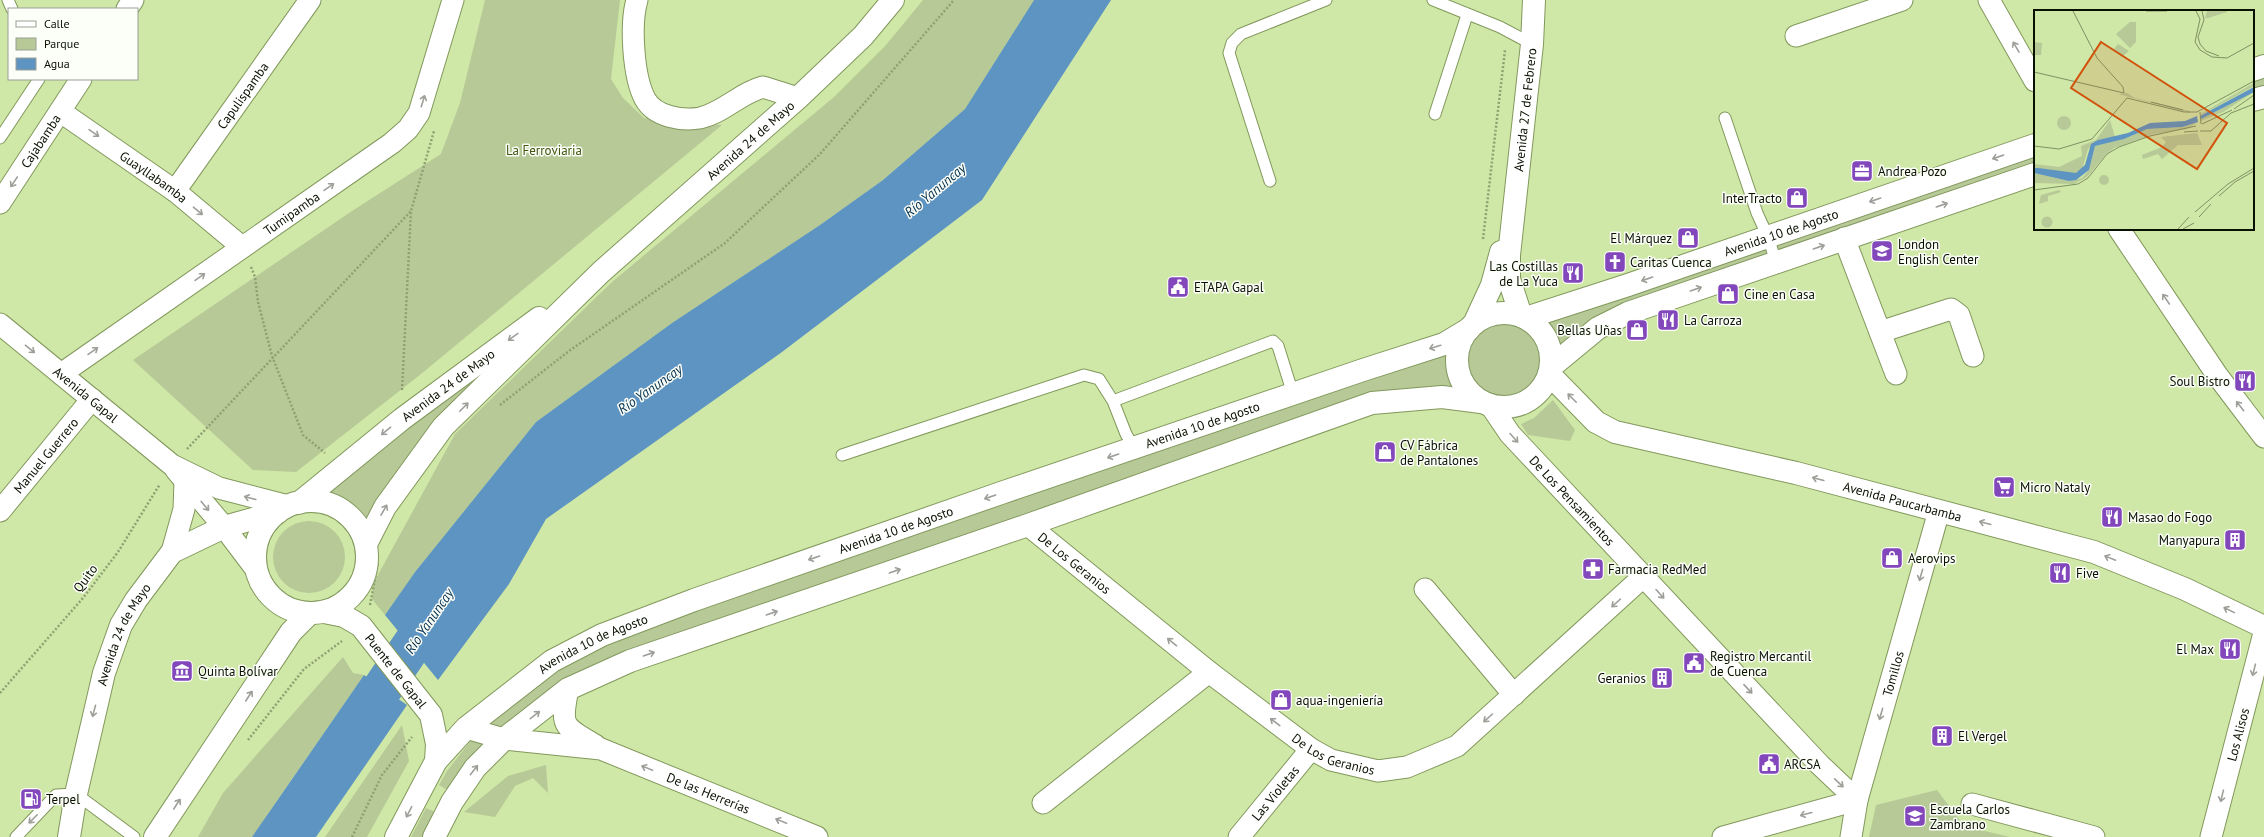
<svg xmlns="http://www.w3.org/2000/svg" width="2264" height="837" font-family="'PT Sans',sans-serif">
<style>
.green{fill:#b6c997}
.water{fill:#5d94c2}
.lines{fill:none;stroke-linecap:round;stroke-linejoin:round}
.river{stroke:#5d94c2;stroke-width:40}
.lane-casing{stroke:#82985c;stroke-width:13}
.street-casing{stroke:#82985c;stroke-width:23}
.secondary-casing{stroke:#82985c;stroke-width:24}
.path{stroke:#8fa171;stroke-width:2.5;stroke-dasharray:2 2;stroke-linecap:butt}
.lane{stroke:#fff;stroke-width:11}
.street{stroke:#fff;stroke-width:21}
.secondary{stroke:#fff;stroke-width:22}
.oneway{stroke:#9d9f99}
.labels{text-anchor:middle;stroke-width:3;stroke-linejoin:round;paint-order:stroke}
.street-label{font-size:13px;fill:#091000;stroke:#fcfef8}
.park-label{font-size:13px;fill:#425610;stroke:#fcfef8}
.poi-label{font-size:13px;fill:#091000;stroke:#fcfef8;text-anchor:start}
.water-label{font-size:14px;font-style:italic;fill:#012f4e;stroke:#fcfef8}
.inset-road{fill:none;stroke:#809164;stroke-width:1}
.view{fill:#d2520b;fill-opacity:0.15;stroke:#d2520b;stroke-width:2}
.inset-edge{fill:none;stroke:#091000;stroke-width:2}
</style>
<rect width="100%" height="100%" fill="#cfe7a7"/>
<path class="green" d="M485,0H620L611,79L623,98L644,118L722,125L421,374L296,472L253,470L133,360L352,211L441,154L460,103Z
M923,0H1034L965,109L883,180L820,225L672,323L536,422L415,572L385,615L372,599L373,584L455,434L612,282L834,97L886,45Z
M2264,66V97L2253,100V70Z
M2035,145V174L1628,313L1552,356L1546,338L1534,323Z
M570,298L365,529L344,506L321,497Z
M1465 361a40 40 0 1 1 80 0a40 40 0 1 1-80 0Z
M1461,341C1455,362 1457,376 1470,393L1372,403L630,661L504,739L466,728L552,661Z
M1553,400L1575,430L1570,441L1528,435L1521,424L1534,418Z
M273 557a36 36 0 1 1 72 0a36 36 0 1 1-72 0Z
M343,657L353,673L364,675L269,812L254,837H198L223,793Z
M402,725L409,761L367,837H325Z
M472,739L483,743L456,778L449,791L439,785L447,771Z
M546,765L548,793L533,778L515,786L495,817L464,812L508,776Z
M1937,790L1964,826L2010,837H1869L1876,805Z
M426,808L437,813L425,837H411Z"/>
<path class="water" d="M1034,0H1111L982,200L782,352L546,519L509,584L438,680L385,615L415,572L536,422L672,323L820,225L883,180L965,109Z
M364,675L407,705L316,837H252Z"/>
<g class="lines">
<path class="river" d="M352,733L442,601"/>
<g class="lane-casing">
<path id="lane" d="M8,0L12,9
M1433,0L1500,27L1532,44
M1435,114L1467,15
M1725,118L1757,213L1768,237L1776,262
M0,138L39,79
M1270,181L1229,53L1232,43L1241,34L1326,0
M1113,401L1273,341L1278,346L1293,394
M842,455L1084,375L1099,379L1113,401L1126,434L1134,448
M16,837L56,795L76,794L134,837"/>
</g>
<g class="street-casing">
<g id="street">
<path d="M637,0C630,24 633,76 645,99C655,117 682,121 700,118C723,113 740,93 763,87L798,98"/>
<path d="M1989,0L2035,81"/>
<path d="M127,9L133,0"/>
<path d="M1796,36L1902,0"/>
<path id="s1" d="M61,112L175,191L242,247"/>
<path id="s2" d="M175,191L310,0"/>
<path id="s3" d="M0,203L81,79"/>
<path d="M2119,229L2217,375L2264,437"/>
<path d="M1844,238L1896,374"/>
<path id="s4" d="M0,324L172,465L219,488L288,506"/>
<path d="M1880,332L1951,309L1959,315L1973,356"/>
<path id="s5" d="M61,374L392,143L408,129L419,113L453,0"/>
<path id="s6" d="M1491,406L1510,434L1819,764L1857,800"/>
<path d="M176,470L224,527L255,568"/>
<path id="s7" d="M0,511L92,399"/>
<path id="s8" d="M1028,525L1209,672L1311,749L1331,760L1378,771L1407,767L1457,746L1644,576"/>
<path d="M172,552L184,509L185,481"/>
<path d="M1425,589L1514,695"/>
<path d="M568,689C560,727 563,726 595,745"/>
<path id="s9" d="M466,728L504,739L601,749L817,837"/>
<path d="M1043,803L1209,672"/>
<path d="M1972,804L2094,837"/>
<path id="s10" d="M1239,837L1311,749"/>
<path d="M1723,837L1857,800"/>
<path id="s11" d="M1851,837L1857,800L1939,511"/>
<path id="s12" d="M2211,837L2264,633"/>
</g>
</g>
<g class="secondary-casing">
<g id="secondary">
<path d="M2253,70L2264,66"/>
<path d="M2253,100L2264,97"/>
<circle cx="1504" cy="360" r="47"/>
<path id="s13" d="M1521,316L1509,279V255L1532,44L1534,0"/>
<path id="s14" d="M1526,318L1628,285L2035,145"/>
<path d="M1474,324L1492,285L1501,252"/>
<path d="M1552,366L1598,328L1628,313L2035,174"/>
<path id="s15" d="M1550,375L1596,422L1615,432L1796,473L2094,552L2185,589L2264,627"/>
<circle cx="311" cy="557" r="56"/>
<path id="s16" d="M299,503L402,419L539,318"/>
<path id="s17" d="M366,544L385,507L443,427L601,272L798,98L863,36L893,0"/>
<path id="s18" d="M324,612L344,616L361,626L431,715L437,744L436,761"/>
<path id="s19" d="M69,837L76,794L104,673L121,625L136,600L172,552L224,527L278,512"/>
<path d="M155,837L291,632L309,614"/>
<path id="s20" d="M396,837L436,761L466,728L552,661L602,635L694,600L1001,493L1363,370L1444,344L1469,329"/>
<path d="M434,837L452,802L475,768L504,739L568,689L630,661L1028,525L1372,403L1442,397L1481,402"/>
</g>
</g>
<path class="path" d="M1483,239L1505,50
M251,267L255,277L258,302L272,356L303,435L325,453
M402,390L411,211L434,131
M500,405L569,351L725,243L820,154L954,0
M187,449L411,211
M370,605L378,563
M0,693L83,598L118,552L160,484
M248,740L304,669L342,641
M352,837L382,775L412,737"/>
<use href="#lane" class="lane"/>
<use href="#street" class="street"/>
<use href="#secondary" class="secondary"/>
</g>
<defs><path id="oneway-shaft" d="M-6 0H5M1.5-3L5.5 0L1.5 3" fill="none" stroke-width="1.6" stroke-linecap="round" stroke-linejoin="round"/></defs>
<g class="oneway">
<use href="#oneway-shaft" transform="translate(2016 47) rotate(-120)"/>
<use href="#oneway-shaft" transform="translate(423 101) rotate(-73)"/>
<use href="#oneway-shaft" transform="translate(94 133) rotate(35)"/>
<use href="#oneway-shaft" transform="translate(1998 157) rotate(161)"/>
<use href="#oneway-shaft" transform="translate(14 182) rotate(124)"/>
<use href="#oneway-shaft" transform="translate(329 187) rotate(-35)"/>
<use href="#oneway-shaft" transform="translate(1875 200) rotate(161)"/>
<use href="#oneway-shaft" transform="translate(1942 205) rotate(-19)"/>
<use href="#oneway-shaft" transform="translate(198 211) rotate(40)"/>
<use href="#oneway-shaft" transform="translate(1819 247) rotate(-19)"/>
<use href="#oneway-shaft" transform="translate(200 277) rotate(-35)"/>
<use href="#oneway-shaft" transform="translate(1647 279) rotate(161)"/>
<use href="#oneway-shaft" transform="translate(1696 289) rotate(-19)"/>
<use href="#oneway-shaft" transform="translate(2166 299) rotate(-124)"/>
<use href="#oneway-shaft" transform="translate(513 337) rotate(144)"/>
<use href="#oneway-shaft" transform="translate(1435 347) rotate(163)"/>
<use href="#oneway-shaft" transform="translate(30 349) rotate(39)"/>
<use href="#oneway-shaft" transform="translate(93 351) rotate(-35)"/>
<use href="#oneway-shaft" transform="translate(1572 398) rotate(-135)"/>
<use href="#oneway-shaft" transform="translate(2240 406) rotate(-128)"/>
<use href="#oneway-shaft" transform="translate(464 407) rotate(-45)"/>
<use href="#oneway-shaft" transform="translate(386 431) rotate(141)"/>
<use href="#oneway-shaft" transform="translate(1514 438) rotate(48)"/>
<use href="#oneway-shaft" transform="translate(1113 456) rotate(161)"/>
<use href="#oneway-shaft" transform="translate(1818 479) rotate(-165)"/>
<use href="#oneway-shaft" transform="translate(990 497) rotate(161)"/>
<use href="#oneway-shaft" transform="translate(250 498) rotate(-165)"/>
<use href="#oneway-shaft" transform="translate(205 506) rotate(50)"/>
<use href="#oneway-shaft" transform="translate(384 510) rotate(-60)"/>
<use href="#oneway-shaft" transform="translate(1985 523) rotate(-165)"/>
<use href="#oneway-shaft" transform="translate(814 558) rotate(161)"/>
<use href="#oneway-shaft" transform="translate(2110 558) rotate(-158)"/>
<use href="#oneway-shaft" transform="translate(895 571) rotate(-19)"/>
<use href="#oneway-shaft" transform="translate(1921 575) rotate(106)"/>
<use href="#oneway-shaft" transform="translate(1660 594) rotate(48)"/>
<use href="#oneway-shaft" transform="translate(1616 603) rotate(138)"/>
<use href="#oneway-shaft" transform="translate(2229 610) rotate(-154)"/>
<use href="#oneway-shaft" transform="translate(772 613) rotate(-19)"/>
<use href="#oneway-shaft" transform="translate(1172 642) rotate(-141)"/>
<use href="#oneway-shaft" transform="translate(649 654) rotate(-19)"/>
<use href="#oneway-shaft" transform="translate(2254 670) rotate(104)"/>
<use href="#oneway-shaft" transform="translate(1748 689) rotate(47)"/>
<use href="#oneway-shaft" transform="translate(249 696) rotate(-57)"/>
<use href="#oneway-shaft" transform="translate(94 711) rotate(105)"/>
<use href="#oneway-shaft" transform="translate(1881 714) rotate(106)"/>
<use href="#oneway-shaft" transform="translate(535 715) rotate(-38)"/>
<use href="#oneway-shaft" transform="translate(1488 718) rotate(138)"/>
<use href="#oneway-shaft" transform="translate(1275 722) rotate(-143)"/>
<use href="#oneway-shaft" transform="translate(647 768) rotate(-158)"/>
<use href="#oneway-shaft" transform="translate(474 770) rotate(-52)"/>
<use href="#oneway-shaft" transform="translate(1839 783) rotate(43)"/>
<use href="#oneway-shaft" transform="translate(2222 796) rotate(104)"/>
<use href="#oneway-shaft" transform="translate(177 804) rotate(-57)"/>
<use href="#oneway-shaft" transform="translate(409 812) rotate(117)"/>
<use href="#oneway-shaft" transform="translate(1806 814) rotate(165)"/>
<use href="#oneway-shaft" transform="translate(33 819) rotate(135)"/>
<use href="#oneway-shaft" transform="translate(781 821) rotate(-158)"/>
</g>
<defs>
<g id="office-square" transform="scale(1.15)"><rect x="-9" y="-9" width="18" height="18" rx="4" fill="#8347bc" stroke="#fcfef8"/><path d="M-6-3h4V-5.5h4V-3h4V5H-6ZM-1-4.5V-3h2v-1.5ZM-6 0V1H6V0Z" fill="#fff"/></g>
<g id="shop-square" transform="scale(1.15)"><rect x="-9" y="-9" width="18" height="18" rx="4" fill="#8347bc" stroke="#fcfef8"/><path d="M-5-2.5h2.3a2.7 3.5 0 0 1 5.4 0H5L5.5 6h-11ZM-1.5-2.5h3a1.5 2.3 0 0 0-3 0Z" fill="#fff"/></g>
<g id="school-square" transform="scale(1.15)"><rect x="-9" y="-9" width="18" height="18" rx="4" fill="#8347bc" stroke="#fcfef8"/><path d="M0-5L7-2L0 1L-7-2ZM-4 1L0 2.5L4 1V4Q0 6-4 4Z" fill="#fff"/></g>
<g id="church-square" transform="scale(1.15)"><rect x="-9" y="-9" width="18" height="18" rx="4" fill="#8347bc" stroke="#fcfef8"/><path d="M-1.2-6h2.4v3.5h3.3v2.4h-3.3V6h-2.4V-.1h-3.3v-2.4h3.3Z" fill="#fff"/></g>
<g id="restaurant-square" transform="scale(1.15)"><rect x="-9" y="-9" width="18" height="18" rx="4" fill="#8347bc" stroke="#fcfef8"/><path d="M-5-6h1v4h1v-4h1v4h1v-4h1v5L-1.5 .5V6h-2V.5L-5-1ZM5-6V6H3V1.5H1.5Q1.5-4 5-6Z" fill="#fff"/></g>
<g id="civic-square" transform="scale(1.15)"><rect x="-9" y="-9" width="18" height="18" rx="4" fill="#8347bc" stroke="#fcfef8"/><path d="M-.6-6.5H3V-4.5H.6V-3L4-1V1h2V6H-6V1h2V-1L-.6-3ZM-1.2 2.5V6h2.4V2.5Z" fill="#fff"/></g>
<g id="supermarket-square" transform="scale(1.15)"><rect x="-9" y="-9" width="18" height="18" rx="4" fill="#8347bc" stroke="#fcfef8"/><path d="M-6-5.5h2.5l.6 2H6L4.5 2H-2.5L-4.4-4H-6ZM-1.5 3.2a1.3 1.3 0 1 0 .1 0ZM3 3.2a1.3 1.3 0 1 0 .1 0Z" fill="#fff"/></g>
<g id="building-square" transform="scale(1.15)"><rect x="-9" y="-9" width="18" height="18" rx="4" fill="#8347bc" stroke="#fcfef8"/><path d="M-4-6H4V6H1V3H-1V6H-4ZM-2.5-4.3h1.7v1.8h-1.7ZM.8-4.3h1.7v1.8H.8ZM-2.5-1h1.7V.8h-1.7ZM.8-1h1.7V.8H.8Z" fill="#fff"/></g>
<g id="pharmacy-square" transform="scale(1.15)"><rect x="-9" y="-9" width="18" height="18" rx="4" fill="#8347bc" stroke="#fcfef8"/><path d="M-2-6h4v4h4v4h-4v4h-4v-4h-4v-4h4Z" fill="#fff"/></g>
<g id="museum-square" transform="scale(1.15)"><rect x="-9" y="-9" width="18" height="18" rx="4" fill="#8347bc" stroke="#fcfef8"/><path d="M0-6L6-3V-2H-6V-3ZM-5-1h2V3h-2ZM-1-1h2V3h-2ZM3-1h2V3H3ZM-6 4H6V6H-6Z" fill="#fff"/></g>
<g id="fuel-square" transform="scale(1.15)"><rect x="-9" y="-9" width="18" height="18" rx="4" fill="#8347bc" stroke="#fcfef8"/><path d="M-5.5-6h7V0h2V4h1.3V-2.5L3-4.5l.8-.8L6-3V5H2.5V1h-1V6h-7ZM-4.2-4.7v3.2H.2V-4.7Z" fill="#fff"/></g>
</defs>
<g fill-rule="evenodd">
<use href="#office-square" x="1862" y="171"/>
<use href="#shop-square" x="1797" y="198"/>
<use href="#shop-square" x="1688" y="238"/>
<use href="#school-square" x="1882" y="251"/>
<use href="#church-square" x="1615" y="262"/>
<use href="#restaurant-square" x="1573" y="273"/>
<use href="#civic-square" x="1178" y="287"/>
<use href="#shop-square" x="1728" y="294"/>
<use href="#restaurant-square" x="1668" y="320"/>
<use href="#shop-square" x="1637" y="330"/>
<use href="#restaurant-square" x="2245" y="381"/>
<use href="#shop-square" x="1385" y="452"/>
<use href="#supermarket-square" x="2004" y="487"/>
<use href="#restaurant-square" x="2112" y="517"/>
<use href="#building-square" x="2235" y="540"/>
<use href="#shop-square" x="1892" y="558"/>
<use href="#pharmacy-square" x="1593" y="569"/>
<use href="#restaurant-square" x="2060" y="573"/>
<use href="#restaurant-square" x="2230" y="649"/>
<use href="#civic-square" x="1694" y="663"/>
<use href="#museum-square" x="182" y="671"/>
<use href="#building-square" x="1662" y="678"/>
<use href="#shop-square" x="1281" y="700"/>
<use href="#building-square" x="1942" y="736"/>
<use href="#civic-square" x="1769" y="764"/>
<use href="#fuel-square" x="31" y="799"/>
<use href="#school-square" x="1915" y="816"/>
</g>
<g class="labels">
<g class="street-label">
<text dy="5" stroke="none"><textPath href="#s2" startOffset="117">Capulispamba</textPath></text>
<text dy="5" stroke="none"><textPath href="#s13" startOffset="209">Avenida 27 de Febrero</textPath></text>
<text dy="5" stroke="none"><textPath href="#s17" startOffset="561">Avenida 24 de Mayo</textPath></text>
<text dy="5" stroke="none"><textPath href="#s3" startOffset="74">Cajabamba</textPath></text>
<text dy="5" stroke="none"><textPath href="#s1" startOffset="113">Guayllabamba</textPath></text>
<text dy="5" stroke="none"><textPath href="#s5" startOffset="281">Tumipamba</textPath></text>
<text dy="5" stroke="none"><textPath href="#s14" startOffset="269">Avenida 10 de Agosto</textPath></text>
<text dy="5" stroke="none"><textPath href="#s16" startOffset="190">Avenida 24 de Mayo</textPath></text>
<text dy="5" stroke="none"><textPath href="#s4" startOffset="111">Avenida Gapal</textPath></text>
<text dy="5" stroke="none"><textPath href="#s20" startOffset="932">Avenida 10 de Agosto</textPath></text>
<text dy="5" stroke="none"><textPath href="#s7" startOffset="72">Manuel Guerrero</textPath></text>
<text dy="5" stroke="none"><textPath href="#s6" startOffset="125">De Los Pensamientos</textPath></text>
<text dy="5" stroke="none"><textPath href="#s15" startOffset="383">Avenida Paucarbamba</textPath></text>
<text dy="5" stroke="none"><textPath href="#s20" startOffset="608">Avenida 10 de Agosto</textPath></text>
<text dy="5" stroke="none"><textPath href="#s8" startOffset="60">De Los Geranios</textPath></text>
<text transform="translate(85 578) rotate(-53)" y="5">Quito</text>
<text dy="5" stroke="none"><textPath href="#s19" startOffset="211">Avenida 24 de Mayo</textPath></text>
<text dy="5" stroke="none"><textPath href="#s20" startOffset="284">Avenida 10 de Agosto</textPath></text>
<text dy="5" stroke="none"><textPath href="#s18" startOffset="97">Puente de Gapal</textPath></text>
<text dy="5" stroke="none"><textPath href="#s11" startOffset="169">Tomillos</textPath></text>
<text dy="5" stroke="none"><textPath href="#s12" startOffset="106">Los Alisos</textPath></text>
<text dy="5" stroke="none"><textPath href="#s8" startOffset="384">De Los Geranios</textPath></text>
<text dy="5" stroke="none"><textPath href="#s9" startOffset="253">De las Herrerías</textPath></text>
<text dy="5" stroke="none"><textPath href="#s10" startOffset="57">Las Violetas</textPath></text>
</g>
<g class="park-label">
<text x="544" y="155">La Ferroviaria</text>
</g>
<g class="poi-label">
<text x="1878" y="176">Andrea Pozo</text>
<text x="1782" y="203" text-anchor="end">InterTracto</text>
<text x="1672" y="243" text-anchor="end">El Márquez</text>
<text x="1898" y="249">London<tspan x="1898" dy="15">English Center</tspan></text>
<text x="1630" y="267">Caritas Cuenca</text>
<text x="1558" y="271" text-anchor="end">Las Costillas<tspan x="1558" dy="15">de La Yuca</tspan></text>
<text x="1194" y="292">ETAPA Gapal</text>
<text x="1744" y="299">Cine en Casa</text>
<text x="1684" y="325">La Carroza</text>
<text x="1622" y="335" text-anchor="end">Bellas Uñas</text>
<text x="2230" y="386" text-anchor="end">Soul Bistro</text>
<text x="1400" y="450">CV Fábrica<tspan x="1400" dy="15">de Pantalones</tspan></text>
<text x="2020" y="492">Micro Nataly</text>
<text x="2128" y="522">Masao do Fogo</text>
<text x="2220" y="545" text-anchor="end">Manyapura</text>
<text x="1908" y="563">Aerovips</text>
<text x="1608" y="574">Farmacia RedMed</text>
<text x="2076" y="578">Five</text>
<text x="2214" y="654" text-anchor="end">El Max</text>
<text x="1710" y="661">Registro Mercantil<tspan x="1710" dy="15">de Cuenca</tspan></text>
<text x="198" y="676">Quinta Bolívar</text>
<text x="1646" y="683" text-anchor="end">Geranios</text>
<text x="1296" y="705">aqua-ingeniería</text>
<text x="1958" y="741">El Vergel</text>
<text x="1784" y="769">ARCSA</text>
<text x="46" y="804">Terpel</text>
<text x="1930" y="814">Escuela Carlos<tspan x="1930" dy="15">Zambrano</tspan></text>
</g>
<g class="water-label">
<text transform="translate(935 190) rotate(-40)" y="5">Río Yanuncay</text>
<text transform="translate(650 389) rotate(-35)" y="5">Río Yanuncay</text>
<text transform="translate(429 621) rotate(-56)" y="5">Río Yanuncay</text>
</g>
</g>
<g transform="translate(2034 10)">
<rect width="220" height="220" fill="#cfe7a7"/>
<path d="M173,1H193V2L174,8H171ZM96,12H102V32L96,38L82,24ZM0,32L8,33L7,45H0ZM84,34L95,41L88,47L80,39ZM0,62L84,84L93,83L101,88L156,101V103ZM220,73V76L167,105L168,103ZM220,82L189,102L167,111V109ZM23 113a7 7 0 1 1 14 0a7 7 0 1 1-14 0ZM76,110L81,127L64,130L54,139L48,160L42,163H31L0,158V154L25,157L48,146L47,136L62,130ZM164,112L153,119L120,124L80,138L72,144L53,167L40,174L0,173V163L35,171L48,168L55,160L61,136L90,129L113,119L148,117ZM163,123L168,135H144L128,149L124,144L109,149L108,145L128,137L132,132L127,127ZM65 170a5 5 0 1 1 10 0a5 5 0 1 1-10 0ZM25,180L27,182L14,186V191L5,194L7,185ZM7.5 212a5.5 5.5 0 1 1 11 0a5.5 5.5 0 1 1-11 0Z" fill="#b6c997"/>
<path d="M220,77V82L167,109L166,106ZM163,106L164,112L148,117L113,119L90,129L61,136L55,160L42,170L35,171L0,163V158H4L42,163L51,155L57,134L64,130L94,123L116,113L151,111Z" fill="#5d94c2"/>
<path class="inset-road" d="M39,1L63,48L89,77L90,83M112,1H133M162,1L166,9L161,32L166,40L178,47L193,48L220,33M168,1L170,10L164,27L166,34L172,41L185,46M0,62L90,83M93,88L150,102H163L220,71M117,92L149,100M200,99L220,85M166,102L167,114M168,114L198,100M166,121H177L197,103L220,94M150,122L164,121M0,136L25,139L58,129L93,88M0,180L44,174L54,168L73,144L85,137L116,126L162,116M185,186L201,172L220,161M161,202L194,174L220,158M165,207L177,194M144,219L155,207M149,219L160,213"/>
<path class="view" d="M67,32L193,113L163,159L37,78Z"/>
<rect width="220" height="220" class="inset-edge"/>
</g>
<rect x="8" y="8" width="130" height="72" fill="#fcfef8" stroke="#9b9f95"/>
<rect x="16" y="21" width="20" height="6" fill="#ffffff" stroke="#9b9f95"/>
<text x="44" y="28" font-size="12" fill="#091000">Calle</text>
<rect x="16" y="38" width="20" height="12" fill="#b6c997" stroke="#9b9f95"/>
<text x="44" y="48" font-size="12" fill="#091000">Parque</text>
<rect x="16" y="58" width="20" height="12" fill="#5d94c2" stroke="#9b9f95"/>
<text x="44" y="68" font-size="12" fill="#091000">Agua</text>
</svg>
